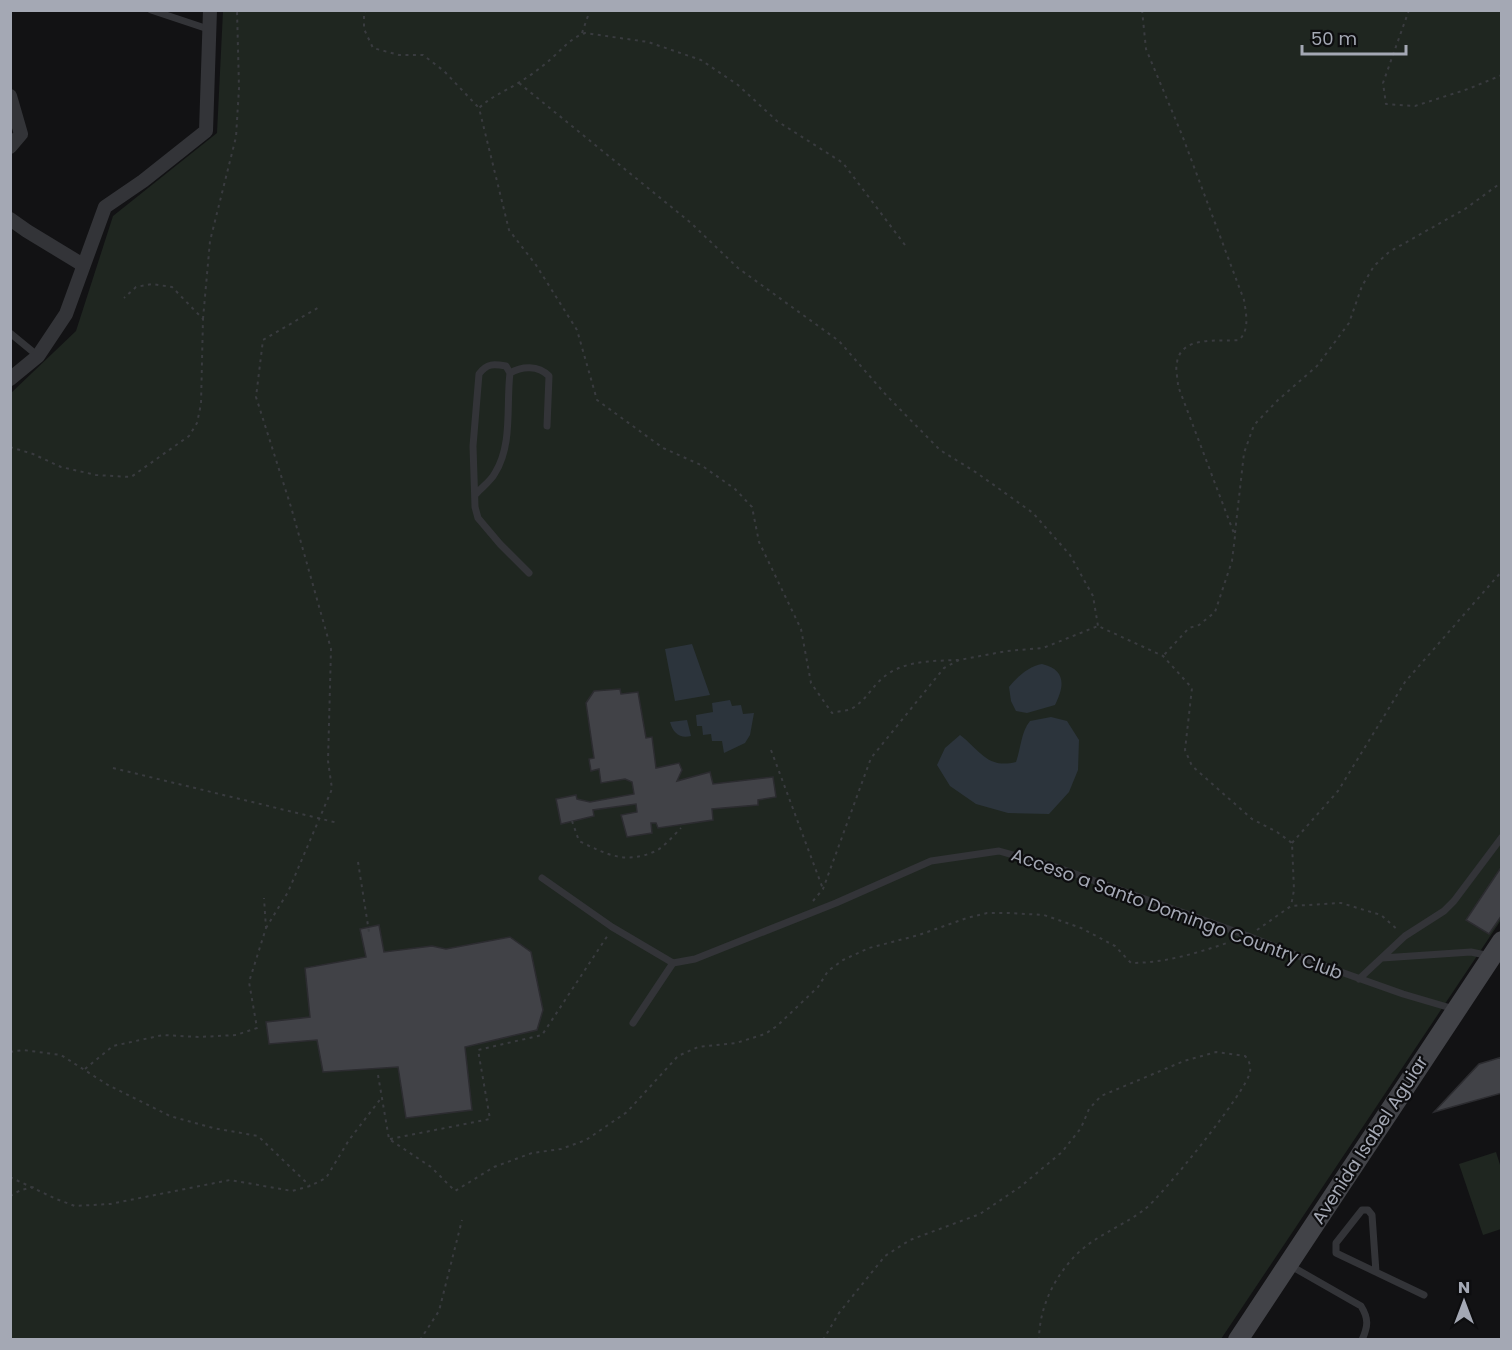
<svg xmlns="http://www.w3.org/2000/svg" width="1512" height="1350" font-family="Poppins,sans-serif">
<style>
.green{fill:#1f2620}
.water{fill:#2c343c}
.building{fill:#414247;stroke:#2c2c30;stroke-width:1.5}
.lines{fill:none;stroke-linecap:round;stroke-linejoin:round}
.path{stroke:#393b3f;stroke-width:2;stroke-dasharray:3 4.5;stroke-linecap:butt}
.lane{stroke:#333438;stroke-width:7}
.street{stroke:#333438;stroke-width:14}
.secondary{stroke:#424348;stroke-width:20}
.labels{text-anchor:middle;stroke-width:4.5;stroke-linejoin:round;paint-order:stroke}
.street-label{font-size:18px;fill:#a4a8b4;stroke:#0d0d0f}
</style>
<rect width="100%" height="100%" fill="#121214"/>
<path class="green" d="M223,11H1501V920L1221,1339L11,1340V393L76,331L113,216L217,133Z
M1496,1152L1501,1168V1229L1483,1235L1459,1164Z"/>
<path class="water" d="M692,644L710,695L675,701L665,649Z
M1042,664C1067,670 1064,687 1055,705L1027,713L1016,711L1011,701L1009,687C1017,677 1029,666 1042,664Z
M730,700L732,706L741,705L743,714L754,713L750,735L745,743L724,753L722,741H712L711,734L703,735L702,726H697L696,715L713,712L712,703Z
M1051,717L1067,721L1079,740L1078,770L1069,792L1049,814L1008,813L976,804L950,786L937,765L945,748L960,735C981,751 987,769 1016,762C1021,748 1021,732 1030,721Z
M687,720L691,736C680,739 673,733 670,722Z"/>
<path class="building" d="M620,689L621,694L638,692L646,738L652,737L656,768L679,763L682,770L677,781L710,772L713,784L773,777L776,797L758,800V805L712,809L713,820L658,828L656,823H651L652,833L627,837L621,815L637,812L636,804L593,810L594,816L561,824L556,799L576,795L577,799L590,802L634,794L632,782L625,779L601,783L599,769L591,771L589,759L594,758L586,703L594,691Z
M1502,866V915L1489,934L1466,920Z
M379,925L384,952L432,946L446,949L510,937L531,952L543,1010L537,1030L465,1047L472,1110L406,1118L398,1067L323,1072L317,1040L269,1044L266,1022L310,1017L305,968L366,957L360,929Z
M1502,1057V1093L1434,1112L1479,1064Z"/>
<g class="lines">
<path class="path" d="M367,10L364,12V29L373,48L399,55H423L444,71L479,108
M1142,10L1146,49L1182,135L1244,300C1246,313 1250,330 1239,340C1218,342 1182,335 1177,362C1175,369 1178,379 1178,386L1235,536L1232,561L1215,612L1199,625L1189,628L1163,656
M1409,10L1383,83L1386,104L1415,106L1468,89L1502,75
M582,33L590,10
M519,83L691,223L738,268L839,341L887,396L940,450L977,473L1033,513L1070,555L1093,596L1098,626
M905,245L843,163L777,121L738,85L701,60L648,42L585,33C571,38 563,48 552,58C542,67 530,76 518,83C504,92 492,96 479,108L509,230L536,265L577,330L597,400L663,448L701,465L735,489L752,507L759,542L801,629L811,683L832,713C838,711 846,711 851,709C865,702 873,685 885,676C906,660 934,661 959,660
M203,319L210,241L236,137L239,88L237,10
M10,447L33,454L61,467L96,475L131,477L189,436L197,423L201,404L203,319L172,287L152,284L136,287L124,298
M1235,533L1244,453L1254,425L1278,400L1317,366L1349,323L1362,286L1374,266L1389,252L1465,209L1502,182
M771,750L823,889
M113,768L338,823
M572,821L579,841C606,854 625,865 656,851C665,846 674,835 681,828
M1292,843L1338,791L1405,682L1502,571
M358,862L369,932
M813,901L823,889L871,758L944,668L959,660L1007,651L1043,648L1098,626L1163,656L1192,688L1185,750L1192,766L1252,819L1277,832L1292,843L1294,890L1291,906
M266,928L288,892L332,789L328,761L331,649L291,507L256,397L263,340L321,306
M1257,930L1291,906L1341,903L1381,915L1398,930
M10,1052L23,1050L61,1055L108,1085L170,1116L213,1128L258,1136L310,1186
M85,1069L113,1046L163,1035L199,1037L236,1035L257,1028L249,982L266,928L264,898
M378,1075L389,1139L431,1167L455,1191L494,1167L532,1153L561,1149L586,1140L627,1112L678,1056L698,1047L736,1043L765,1034L777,1026L818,987L828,971L843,960L869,948L919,935L967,918L987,913H1009L1044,915L1081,928L1115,946L1131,963C1165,963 1197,953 1230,942
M390,1139L490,1119L478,1050L542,1035L608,935
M10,1177L56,1199L75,1206L110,1204L230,1180L292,1191L310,1186L326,1178L349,1140L382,1097
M10,1196L21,1190L34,1187
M420,1340L439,1311L462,1220
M823,1340L839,1313L885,1256L910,1240L980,1214L1020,1187L1062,1152L1081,1128L1089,1109L1101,1096L1184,1061L1216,1052L1245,1056C1249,1060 1251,1066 1250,1072C1247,1091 1162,1196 1145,1209C1122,1227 1093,1236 1073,1258C1053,1280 1039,1309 1039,1340"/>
<path class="lane" d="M151,10L208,29
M10,333L38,356
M510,373C522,366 538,365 549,376L547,426
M476,494C482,487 491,481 495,473C513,444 506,405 510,373L506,366C494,364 487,363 479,374L473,446L475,507L478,518L500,544L529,573
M542,878L612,927L673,963L695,959L836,903L931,861L999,851L1056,867L1248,936L1324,966L1403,994L1454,1009
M1382,958L1471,952L1490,956
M1359,979L1405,936L1444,911L1454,901L1502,837
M633,1023L673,963
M1291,1266L1361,1306C1369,1319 1368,1326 1362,1340
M1376,1272L1372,1215L1368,1210H1362L1336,1243V1253L1424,1295"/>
<path class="street" d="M10,96L21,134L10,147
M10,219L27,231L83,265
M10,379L38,356L66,314L105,207L143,181L206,131L210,10"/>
<path class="secondary" d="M1238,1340L1502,941"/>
</g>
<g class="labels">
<g class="street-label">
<text transform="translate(1177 914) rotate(20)" y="6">Acceso a Santo Domingo Country Club</text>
<text transform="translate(1370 1140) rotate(-57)" y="6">Avenida Isabel Aguiar</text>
</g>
</g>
<rect width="1512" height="1350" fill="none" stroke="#a4a8b4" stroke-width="24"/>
<g transform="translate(1464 1302)" stroke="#0d0d0f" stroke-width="4.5" paint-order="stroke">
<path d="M0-4.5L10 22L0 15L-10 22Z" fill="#a4a8b4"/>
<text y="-9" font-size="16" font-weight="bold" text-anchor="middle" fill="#a4a8b4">N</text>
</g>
<path d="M1302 45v9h104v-9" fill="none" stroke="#a4a8b4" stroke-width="3"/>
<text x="1311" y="45" font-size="18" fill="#a4a8b4" stroke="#0d0d0f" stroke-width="4.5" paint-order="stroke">50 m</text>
</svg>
